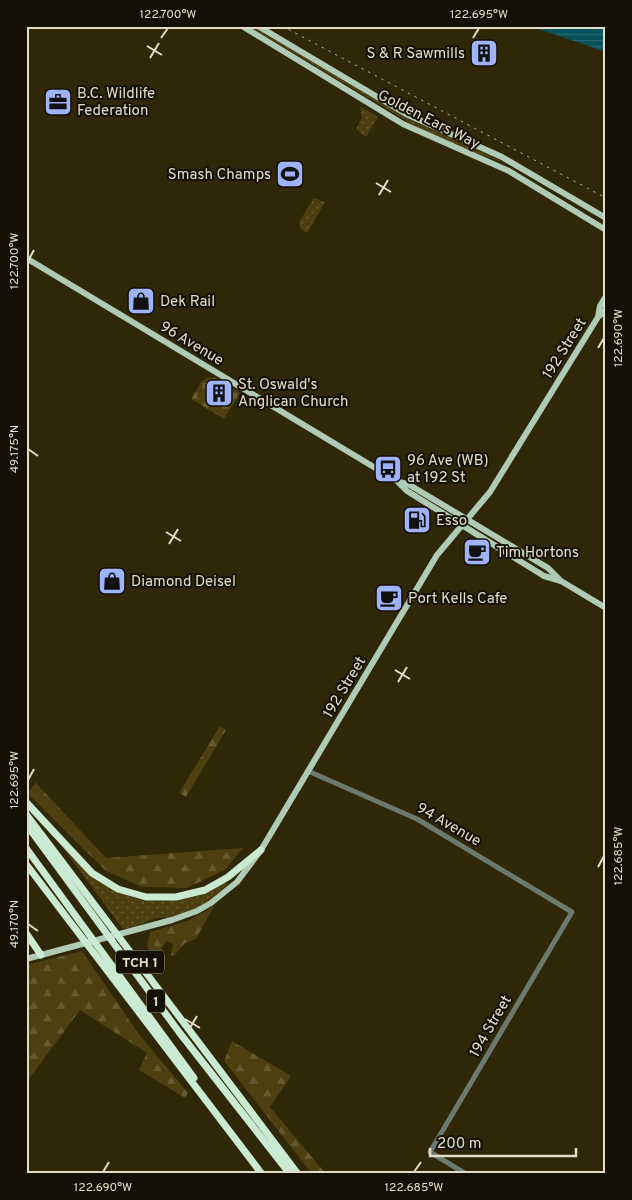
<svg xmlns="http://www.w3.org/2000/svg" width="632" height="1200" font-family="Overpass,sans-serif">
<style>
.grass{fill:url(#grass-dots)}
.forest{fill:url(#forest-firs)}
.cemetery{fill:url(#cemetery-stones)}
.water{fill:url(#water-rules)}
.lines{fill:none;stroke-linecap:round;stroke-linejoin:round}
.minor{stroke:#6b796e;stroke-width:5}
.major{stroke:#afcbb5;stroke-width:6}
.highway{stroke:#caebd1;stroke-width:7}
.rail{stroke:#b3ac96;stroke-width:1;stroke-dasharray:2.5 5;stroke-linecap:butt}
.ticks{fill:none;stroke:#e2dcca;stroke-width:2}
.labels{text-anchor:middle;stroke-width:4;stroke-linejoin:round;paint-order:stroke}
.shield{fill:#141004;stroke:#a49f8f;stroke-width:1}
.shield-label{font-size:14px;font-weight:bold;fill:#e2dcca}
.poi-label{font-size:15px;fill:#e2dcca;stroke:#141004;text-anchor:start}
.street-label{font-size:15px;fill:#e2dcca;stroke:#141004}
.neatline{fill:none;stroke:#e2dcca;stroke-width:2}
.ticks-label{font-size:12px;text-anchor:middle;fill:#e2dcca}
</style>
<defs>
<pattern id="grass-dots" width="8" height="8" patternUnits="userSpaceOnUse" patternTransform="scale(1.25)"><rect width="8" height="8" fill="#4d3f10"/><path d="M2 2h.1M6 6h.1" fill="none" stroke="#665a31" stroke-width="1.8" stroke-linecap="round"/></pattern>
<pattern id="forest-firs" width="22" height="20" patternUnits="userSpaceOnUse" patternTransform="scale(1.25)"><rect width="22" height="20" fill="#4d3f10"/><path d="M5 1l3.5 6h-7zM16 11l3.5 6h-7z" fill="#665a31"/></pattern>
<pattern id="cemetery-stones" width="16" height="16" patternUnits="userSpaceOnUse" patternTransform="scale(1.25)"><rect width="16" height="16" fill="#4d3f10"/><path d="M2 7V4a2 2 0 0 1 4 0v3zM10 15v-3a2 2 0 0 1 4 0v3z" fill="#665a31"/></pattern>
<pattern id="water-rules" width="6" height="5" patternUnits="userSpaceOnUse" patternTransform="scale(1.25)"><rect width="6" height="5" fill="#07515d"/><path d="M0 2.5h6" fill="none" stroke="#2b6973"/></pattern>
</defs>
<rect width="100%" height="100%" fill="#302706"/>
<path class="grass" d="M249,26H253L406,118L510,165L456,146L412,124Z
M360,106L378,117L366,137L356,129L362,118Z
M314,198L325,202L307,233L300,228L299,222Z
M55,837C82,867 125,910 171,900C189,896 207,887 225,881L228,884C213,898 193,914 172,918C167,918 161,917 156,918C145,922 135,927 123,929Z"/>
<path class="forest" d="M220,726L226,730L186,797L179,793Z
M36,783L106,858L243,848L225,870L187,888L142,887L106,871L27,793Z
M214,906L196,939L185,943L174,956L171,955L173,944L166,941L155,961L147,946L150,932L188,921Z
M82,951L138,1033L188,1093L185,1098L139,1070L147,1053L80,1010L26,1083V965Z
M232,1041L291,1076L270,1107L326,1174H312L224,1061Z"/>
<path class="cemetery" d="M209,377L215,378L240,393L224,419L191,399L202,381Z"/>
<path class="water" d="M530,26H606V52Z"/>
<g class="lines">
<path class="minor" d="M308,771L417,819L572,912L430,1152L466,1174"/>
<path class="major" d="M242,26L403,124L509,171L606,230
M258,26L406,114L502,157L606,218
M26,258L397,481L407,491L544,576L561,581L606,608
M598,317L600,306L606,296
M399,482L408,484L548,568L560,580
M26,959L172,920L197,911L211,903L237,882L261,850L437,555L490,492L598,317L606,310"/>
<path class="highway" d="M26,802L92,873L118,889L146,897H176L205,890L228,877L261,850
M26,814L298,1174
M26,824L179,1032L290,1174
M26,848L194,1078
M26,864L262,1174
M26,933L41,955"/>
<path class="rail" d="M282,26L606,198"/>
</g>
<path class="ticks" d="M161,38L168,28M473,38L479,28M147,46L162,55M150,58L159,43M376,183L391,192M379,195L388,180M28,261L34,250M598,348L604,338M28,449L38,456M166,532L181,541M169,544L178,529M395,670L410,679M398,682L407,667M28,780L34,769M598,867L604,856M28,924L38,931M185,1019L200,1028M188,1031L197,1016M103,1172L109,1162M414,1172L421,1162"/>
<defs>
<g id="building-square" transform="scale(1.4375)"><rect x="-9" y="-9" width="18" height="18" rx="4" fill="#9fb3fd" stroke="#141004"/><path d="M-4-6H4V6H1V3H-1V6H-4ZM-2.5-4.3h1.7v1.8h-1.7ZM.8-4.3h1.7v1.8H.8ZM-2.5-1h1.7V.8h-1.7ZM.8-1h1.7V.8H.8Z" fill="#111"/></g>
<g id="office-square" transform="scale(1.4375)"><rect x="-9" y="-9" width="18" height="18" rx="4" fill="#9fb3fd" stroke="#141004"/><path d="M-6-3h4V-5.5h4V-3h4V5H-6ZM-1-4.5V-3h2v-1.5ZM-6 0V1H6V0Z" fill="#111"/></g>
<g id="stadium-square" transform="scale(1.4375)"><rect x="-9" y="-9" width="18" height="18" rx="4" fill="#9fb3fd" stroke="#141004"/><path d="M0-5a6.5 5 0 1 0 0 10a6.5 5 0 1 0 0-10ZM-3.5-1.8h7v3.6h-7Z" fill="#111"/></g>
<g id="shop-square" transform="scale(1.4375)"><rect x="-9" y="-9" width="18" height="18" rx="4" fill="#9fb3fd" stroke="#141004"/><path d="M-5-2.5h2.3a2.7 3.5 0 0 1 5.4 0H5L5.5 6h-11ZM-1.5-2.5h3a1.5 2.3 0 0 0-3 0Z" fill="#111"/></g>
<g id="bus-square" transform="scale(1.4375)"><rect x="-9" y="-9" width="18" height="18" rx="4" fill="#9fb3fd" stroke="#141004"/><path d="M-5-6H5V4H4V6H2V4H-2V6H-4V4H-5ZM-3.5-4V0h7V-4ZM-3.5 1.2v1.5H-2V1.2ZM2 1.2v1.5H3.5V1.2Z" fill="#111"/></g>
<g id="fuel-square" transform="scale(1.4375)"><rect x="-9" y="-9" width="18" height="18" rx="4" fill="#9fb3fd" stroke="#141004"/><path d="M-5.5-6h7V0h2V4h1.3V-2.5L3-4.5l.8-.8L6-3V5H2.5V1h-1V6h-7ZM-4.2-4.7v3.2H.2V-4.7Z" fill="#111"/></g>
<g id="cafe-square" transform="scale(1.4375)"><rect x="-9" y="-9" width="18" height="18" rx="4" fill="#9fb3fd" stroke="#141004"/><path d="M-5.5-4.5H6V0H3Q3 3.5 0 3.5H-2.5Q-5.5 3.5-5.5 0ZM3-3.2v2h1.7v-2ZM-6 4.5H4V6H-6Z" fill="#111"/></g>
</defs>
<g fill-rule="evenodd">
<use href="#building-square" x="484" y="53"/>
<use href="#office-square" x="58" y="102"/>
<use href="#stadium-square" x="290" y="174"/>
<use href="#shop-square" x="141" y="301"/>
<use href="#building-square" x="219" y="393"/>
<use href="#bus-square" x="388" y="469"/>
<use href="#fuel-square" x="417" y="520"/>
<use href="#cafe-square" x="477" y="552"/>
<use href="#shop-square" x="112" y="581"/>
<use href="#cafe-square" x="389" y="598"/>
</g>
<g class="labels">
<g class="shield">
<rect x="116" y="950.5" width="48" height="23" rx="4"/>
<rect x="147" y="989.5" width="18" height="23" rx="4"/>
</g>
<g class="shield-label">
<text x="140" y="967">TCH 1</text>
<text x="156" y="1006">1</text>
</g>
<g class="poi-label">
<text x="465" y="58" text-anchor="end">S &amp; R Sawmills</text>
<text x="77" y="98">B.C. Wildlife<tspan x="77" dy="17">Federation</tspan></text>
<text x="271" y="179" text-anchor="end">Smash Champs</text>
<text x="160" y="306">Dek Rail</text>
<text x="238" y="389">St. Oswald's<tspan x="238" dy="17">Anglican Church</tspan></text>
<text x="407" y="465">96 Ave (WB)<tspan x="407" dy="17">at 192 St</tspan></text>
<text x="436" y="525">Esso</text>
<text x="496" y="557">Tim Hortons</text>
<text x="131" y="586">Diamond Deisel</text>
<text x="408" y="603">Port Kells Cafe</text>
</g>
<g class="street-label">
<text transform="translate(429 119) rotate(27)" y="5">Golden Ears Way</text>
<text transform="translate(192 343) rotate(31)" y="5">96 Avenue</text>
<text transform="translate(564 348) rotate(-58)" y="5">192 Street</text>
<text transform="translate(344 687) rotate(-59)" y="5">192 Street</text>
<text transform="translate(449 824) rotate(30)" y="5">94 Avenue</text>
<text transform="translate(490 1026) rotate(-60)" y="5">194 Street</text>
</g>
</g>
<rect width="632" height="1200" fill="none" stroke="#141004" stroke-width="55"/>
<path d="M430 1148v8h146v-8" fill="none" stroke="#e2dcca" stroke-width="2.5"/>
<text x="437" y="1148" font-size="15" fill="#e2dcca" stroke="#141004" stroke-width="4" paint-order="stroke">200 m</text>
<rect x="28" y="28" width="576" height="1144" class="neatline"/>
<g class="ticks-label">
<text x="168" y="18">122.700°W</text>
<text x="479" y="18">122.695°W</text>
<text transform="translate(14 261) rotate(-90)" y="4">122.700°W</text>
<text transform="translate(618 338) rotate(-90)" y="4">122.690°W</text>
<text transform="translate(14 449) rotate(-90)" y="4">49.175°N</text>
<text transform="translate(14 780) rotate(-90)" y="4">122.695°W</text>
<text transform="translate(618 856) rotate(-90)" y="4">122.685°W</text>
<text transform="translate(14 924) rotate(-90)" y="4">49.170°N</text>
<text x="103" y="1191">122.690°W</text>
<text x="414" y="1191">122.685°W</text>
</g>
</svg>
